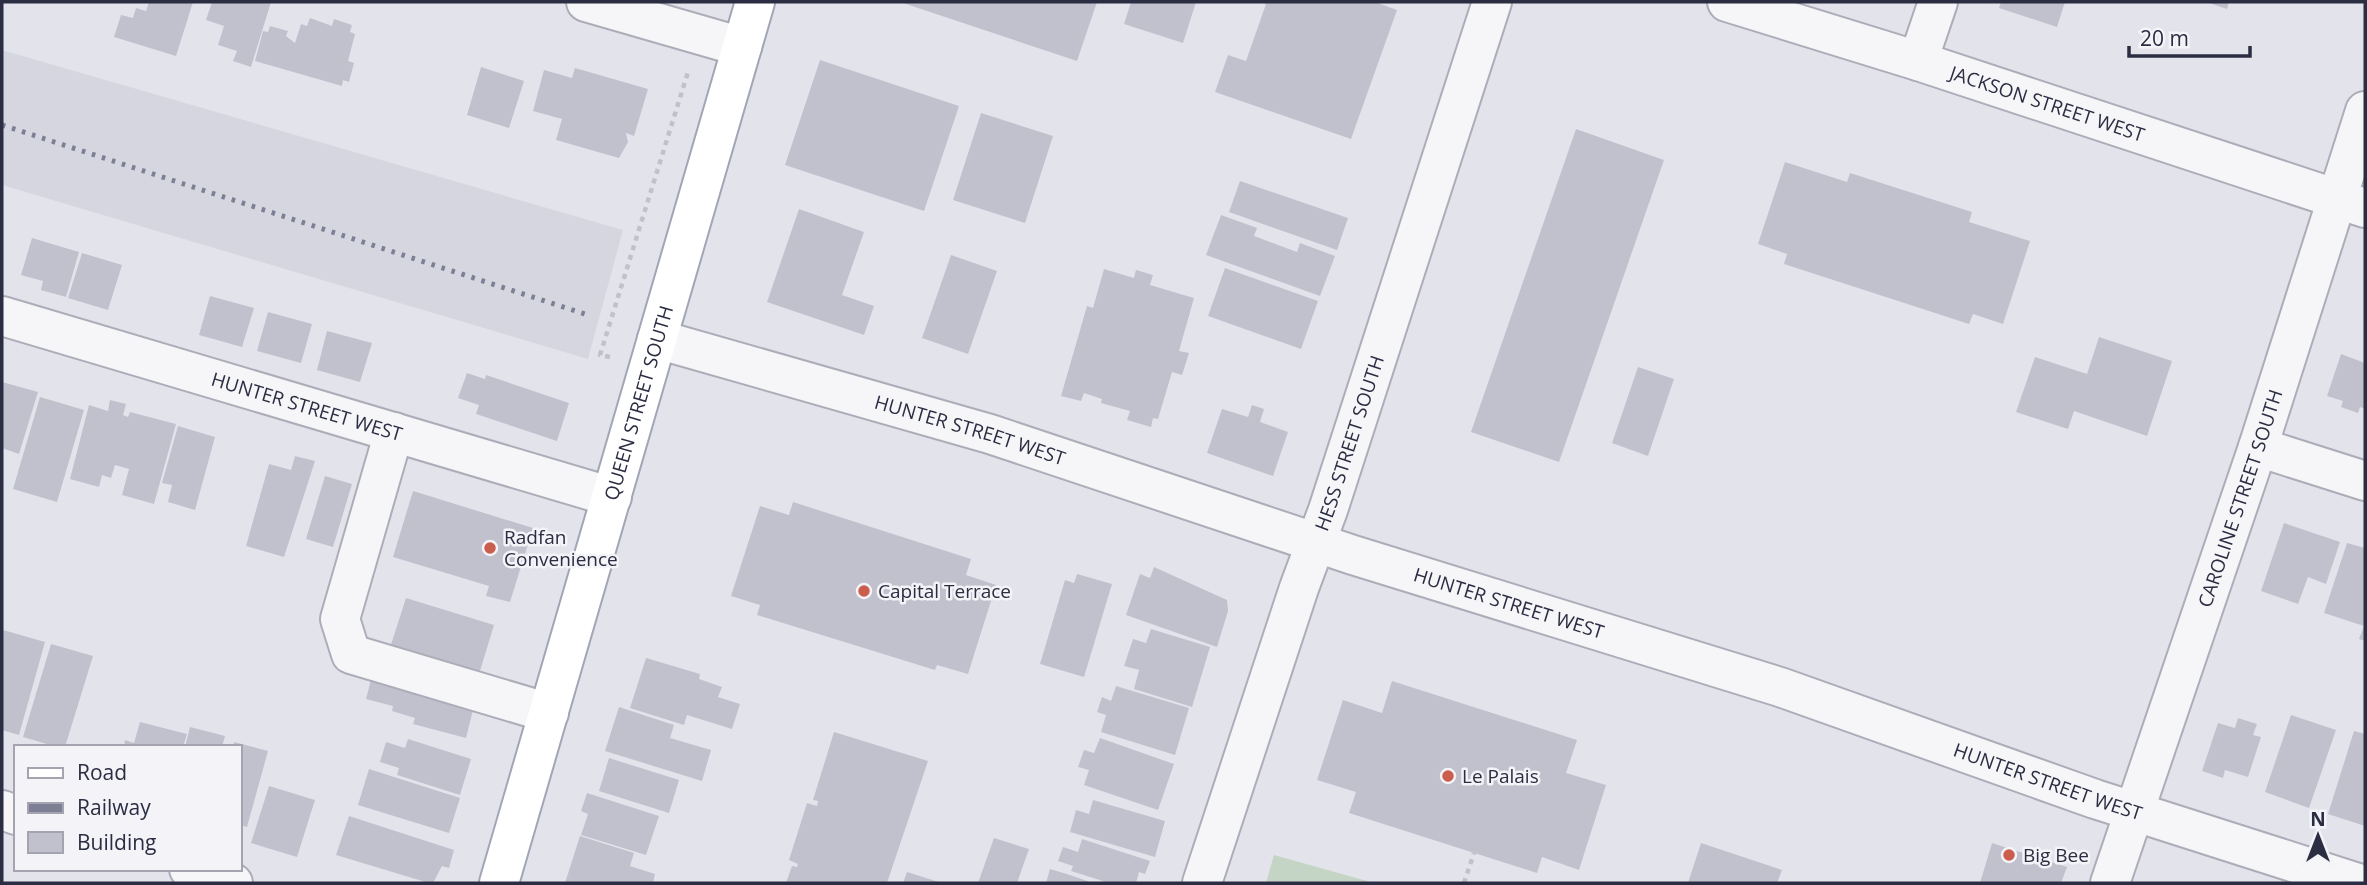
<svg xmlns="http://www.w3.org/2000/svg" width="2367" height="885" font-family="'Open Sans',sans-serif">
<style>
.built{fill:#d5d6df}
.green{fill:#c4d4c5}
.building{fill:#c0c1cd}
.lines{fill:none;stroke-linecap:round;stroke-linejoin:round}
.minor-casing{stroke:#acadb8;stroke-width:42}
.major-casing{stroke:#a2a5b6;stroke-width:42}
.path{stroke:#c1c2c9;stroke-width:4.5;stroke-dasharray:5 5;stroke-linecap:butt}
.minor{stroke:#f6f6f9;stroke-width:38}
.major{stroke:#fff;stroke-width:38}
.rail{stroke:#7d7f94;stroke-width:5;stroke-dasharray:3.5 7;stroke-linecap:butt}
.poi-dot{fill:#cb5d4c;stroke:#f3f3f8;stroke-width:2.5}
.labels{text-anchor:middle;stroke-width:5;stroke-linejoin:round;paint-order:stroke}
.street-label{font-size:19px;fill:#2b2d42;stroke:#f3f3f8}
.poi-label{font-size:19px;fill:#2b2d42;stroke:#f3f3f8;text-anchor:start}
</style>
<rect width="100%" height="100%" fill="#e3e4eb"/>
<path class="built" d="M2,50L623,230L588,359L2,185Z"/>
<path class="green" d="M1274,855L1374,883H1266Z"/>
<path class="building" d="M149,2H193L176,56L114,37L121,15L133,18L136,8L146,11Z
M212,2H271L251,67L233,61L237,51L218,45L224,26L206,20Z
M900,2H1097L1077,61Z
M1131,2H1196L1183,43L1124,24Z
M1260,2H1375L1397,10L1351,139L1215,92L1228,55L1246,61L1266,4Z
M2001,2H2065L2057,27L1999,8Z
M2206,2H2229L2227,9Z
M310,18L332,26L334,19L352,25L350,32L355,34L348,61L354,63L349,82L343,80L342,86L255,61L263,31L268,32L270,26L288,31L286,36L295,43L301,24L307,26Z
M820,60L959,106L924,211L785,165Z
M481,67L524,81L509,128L467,115Z
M575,68L648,89L634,136L626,133L628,142L619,158L556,140L562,119L533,111L544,70L572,78Z
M981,113L1053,136L1025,223L953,200Z
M1576,129L1664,160L1559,462L1471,432Z
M1785,162L1847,182L1850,173L1972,212L1969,222L2030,241L2003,324L1973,314L1969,324L1784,264L1787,254L1758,244Z
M1240,181L1348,218L1337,250L1229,212Z
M799,209L864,232L842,295L874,306L864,335L767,302Z
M1221,215L1257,228L1254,236L1297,252L1300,243L1335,256L1320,296L1206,255Z
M32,238L79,252L66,297L41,290L43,281L21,275Z
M82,253L122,265L108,310L68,298Z
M951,255L997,271L968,354L922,338Z
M1225,268L1318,301L1301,349L1208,316Z
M1104,269L1134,278L1136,270L1153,275L1150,285L1194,298L1179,351L1189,353L1182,375L1172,372L1158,419L1153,418L1151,427L1127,420L1130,411L1101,403L1102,399L1084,393L1081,401L1061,396L1087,306L1093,308Z
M210,296L254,308L242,347L199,335Z
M268,312L312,324L301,363L257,351Z
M327,331L372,343L360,382L317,370Z
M2099,337L2172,361L2147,436L2074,411L2068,429L2016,412L2035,357L2087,374Z
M2341,354L2365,363V409L2360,407L2358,413L2341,407L2343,401L2327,396Z
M1638,367L1674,379L1648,456L1612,443Z
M467,373L485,379L486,375L569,403L557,441L476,414L479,405L458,398Z
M2,382L38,392L19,454L2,448Z
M40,397L84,410L57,502L13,489Z
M110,400L126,404L123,415L128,417L130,412L176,424L154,504L122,495L129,469L115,465L111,478L102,475L99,487L70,479L89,405L108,411Z
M1252,405L1264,409L1260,422L1288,432L1273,476L1207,453L1222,409L1248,417Z
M178,426L215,437L195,510L168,502L172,485L162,483Z
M295,456L315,461L284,557L246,546L269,464L291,470Z
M325,476L352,484L333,547L306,539Z
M413,491L533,528L510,602L486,596L489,586L393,557Z
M793,502L971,559L966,575L996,585L968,674L937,665L935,670L757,615L760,605L731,596L760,506L789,515Z
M2284,523L2340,542L2326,584L2308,577L2298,604L2261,591Z
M2347,543L2365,548V641L2359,639L2364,626L2324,613Z
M1154,567L1227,600L1228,611L1217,647L1126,615L1140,574L1150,578Z
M1077,574L1112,584L1084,677L1040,664L1065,580L1074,583Z
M406,598L494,625L476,684L387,657Z
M1151,629L1210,647L1192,707L1134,689L1139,670L1124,666L1133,639L1146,643Z
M3,630L45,642L19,735L2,730Z
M51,644L93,656L65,747H57L23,737Z
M646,658L700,674L699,679L722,687L718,697L740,704L732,729L687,715L684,725L630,708Z
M372,676L475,702L466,738L413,724L415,718L392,711L393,706L366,699Z
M1392,681L1577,740L1566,773L1606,785L1579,870L1542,857L1537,873L1349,813L1356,792L1317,780L1343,700L1382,713Z
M1116,686L1189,708L1175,755L1101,732L1106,715L1097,712L1102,697L1111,701Z
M619,707L674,725L670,738L711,750L702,781L605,751Z
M2291,715L2336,730L2309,808L2265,792Z
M2238,718L2257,724L2253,735L2261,737L2248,777L2225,770L2223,778L2202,771L2218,723L2235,728Z
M140,722L187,734L183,747H124L125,740L134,743Z
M190,727L225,736L222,747H185Z
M2354,731L2365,734V826L2328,814Z
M834,732L928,761L887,883H786L792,866L797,867L798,864L789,860L807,803L817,806L818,801L813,800Z
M1100,738L1174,764L1158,810L1084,785L1089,770L1078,767L1084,750L1094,753Z
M408,739L471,759L460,795L397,775L399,768L380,762L386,742L405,748Z
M234,742L268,751L247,827L240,825V747H233Z
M609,758L679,780L669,813L599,791Z
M369,769L460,798L449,833L358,805Z
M269,786L315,800L297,857L251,843Z
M587,793L659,816L646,855L581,835L588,814L581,811Z
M1093,800L1165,821L1155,857L1070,832L1076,810L1089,814Z
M349,816L454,850L449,868L442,866L433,883H429L336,855Z
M580,836L634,853L630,866L655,874L653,883H565Z
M994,838L1029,849L1017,883H978Z
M1082,839L1150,861L1145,874L1139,872L1136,883H1109L1071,871L1073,866L1058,861L1063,847L1078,852Z
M1701,843L1782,870L1777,883H1688Z
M1992,843L2067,867L2061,883H1980Z
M1050,869L1070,875L1093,883H1046Z
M907,872L942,883H903Z"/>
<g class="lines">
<g class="minor-casing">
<g id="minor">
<path d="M586,2L742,47"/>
<path id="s1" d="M1727,2L1918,61L2365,208"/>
<path d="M1918,61L1938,2"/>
<path id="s2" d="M2,316L612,497"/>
<path id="s3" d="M657,339L990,434L1353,555L1780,687L2095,799L2358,883"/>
<path d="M394,432L340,619L351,654L549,713"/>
<path d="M2258,447L2365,481"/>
<path d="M2,810L16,815"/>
<path d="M189,869L233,883"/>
<path id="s4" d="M1202,883L1299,588L1328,510L1492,2"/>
<path id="s5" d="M2110,883L2258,447L2365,111"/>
</g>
</g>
<g class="major-casing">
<g id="major">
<path id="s6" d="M499,883L755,2"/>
</g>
</g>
<path class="path" d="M610,357L600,355L688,72
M1464,883L1474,853"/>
<use href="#minor" class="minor"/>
<use href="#major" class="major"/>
<path class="rail" d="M2,125L591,316"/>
</g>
<g class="poi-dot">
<circle cx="490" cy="548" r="7"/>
<circle cx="864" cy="591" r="7"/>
<circle cx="1448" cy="776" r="7"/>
<circle cx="2009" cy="855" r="7"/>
</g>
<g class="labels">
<g class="street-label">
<text dy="7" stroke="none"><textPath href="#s1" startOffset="336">JACKSON STREET WEST</textPath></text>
<text dy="7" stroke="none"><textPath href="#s6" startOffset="500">QUEEN STREET SOUTH</textPath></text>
<text dy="7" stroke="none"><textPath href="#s2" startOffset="318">HUNTER STREET WEST</textPath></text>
<text dy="7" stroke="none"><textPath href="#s3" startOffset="326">HUNTER STREET WEST</textPath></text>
<text dy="7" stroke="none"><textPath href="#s4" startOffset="464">HESS STREET SOUTH</textPath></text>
<text dy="7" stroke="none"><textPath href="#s5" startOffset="406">CAROLINE STREET SOUTH</textPath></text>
<text dy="7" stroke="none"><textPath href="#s3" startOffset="892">HUNTER STREET WEST</textPath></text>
<text dy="7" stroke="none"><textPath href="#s3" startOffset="1460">HUNTER STREET WEST</textPath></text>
</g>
<g class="poi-label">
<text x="504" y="544">Radfan<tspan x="504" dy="22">Convenience</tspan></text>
<text x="878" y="598">Capital Terrace</text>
<text x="1462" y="783">Le Palais</text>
<text x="2023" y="862">Big Bee</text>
</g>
</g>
<rect width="2367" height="885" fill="none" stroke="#2b2d42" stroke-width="7"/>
<rect x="14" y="745" width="228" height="126" fill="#f3f3f8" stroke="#a3a4af" stroke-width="2"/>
<rect x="28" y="768" width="35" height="10" fill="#ffffff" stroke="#a3a4af" stroke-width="2"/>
<text x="77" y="780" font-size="21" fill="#2b2d42">Road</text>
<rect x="28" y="803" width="35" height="10" fill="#7d7f94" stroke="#a3a4af" stroke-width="2"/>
<text x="77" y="815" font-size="21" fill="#2b2d42">Railway</text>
<rect x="28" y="832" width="35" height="21" fill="#c0c1cd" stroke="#a3a4af" stroke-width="2"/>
<text x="77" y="850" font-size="21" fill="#2b2d42">Building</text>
<g transform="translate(2318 836)" stroke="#f3f3f8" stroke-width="5" paint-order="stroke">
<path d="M0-5L12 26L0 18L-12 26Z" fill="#2b2d42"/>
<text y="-10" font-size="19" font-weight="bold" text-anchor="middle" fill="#2b2d42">N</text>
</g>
<path d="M2129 46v10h121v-10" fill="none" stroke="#2b2d42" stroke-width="3.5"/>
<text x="2140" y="46" font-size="21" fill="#2b2d42" stroke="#f3f3f8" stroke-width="5" paint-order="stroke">20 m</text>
</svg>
